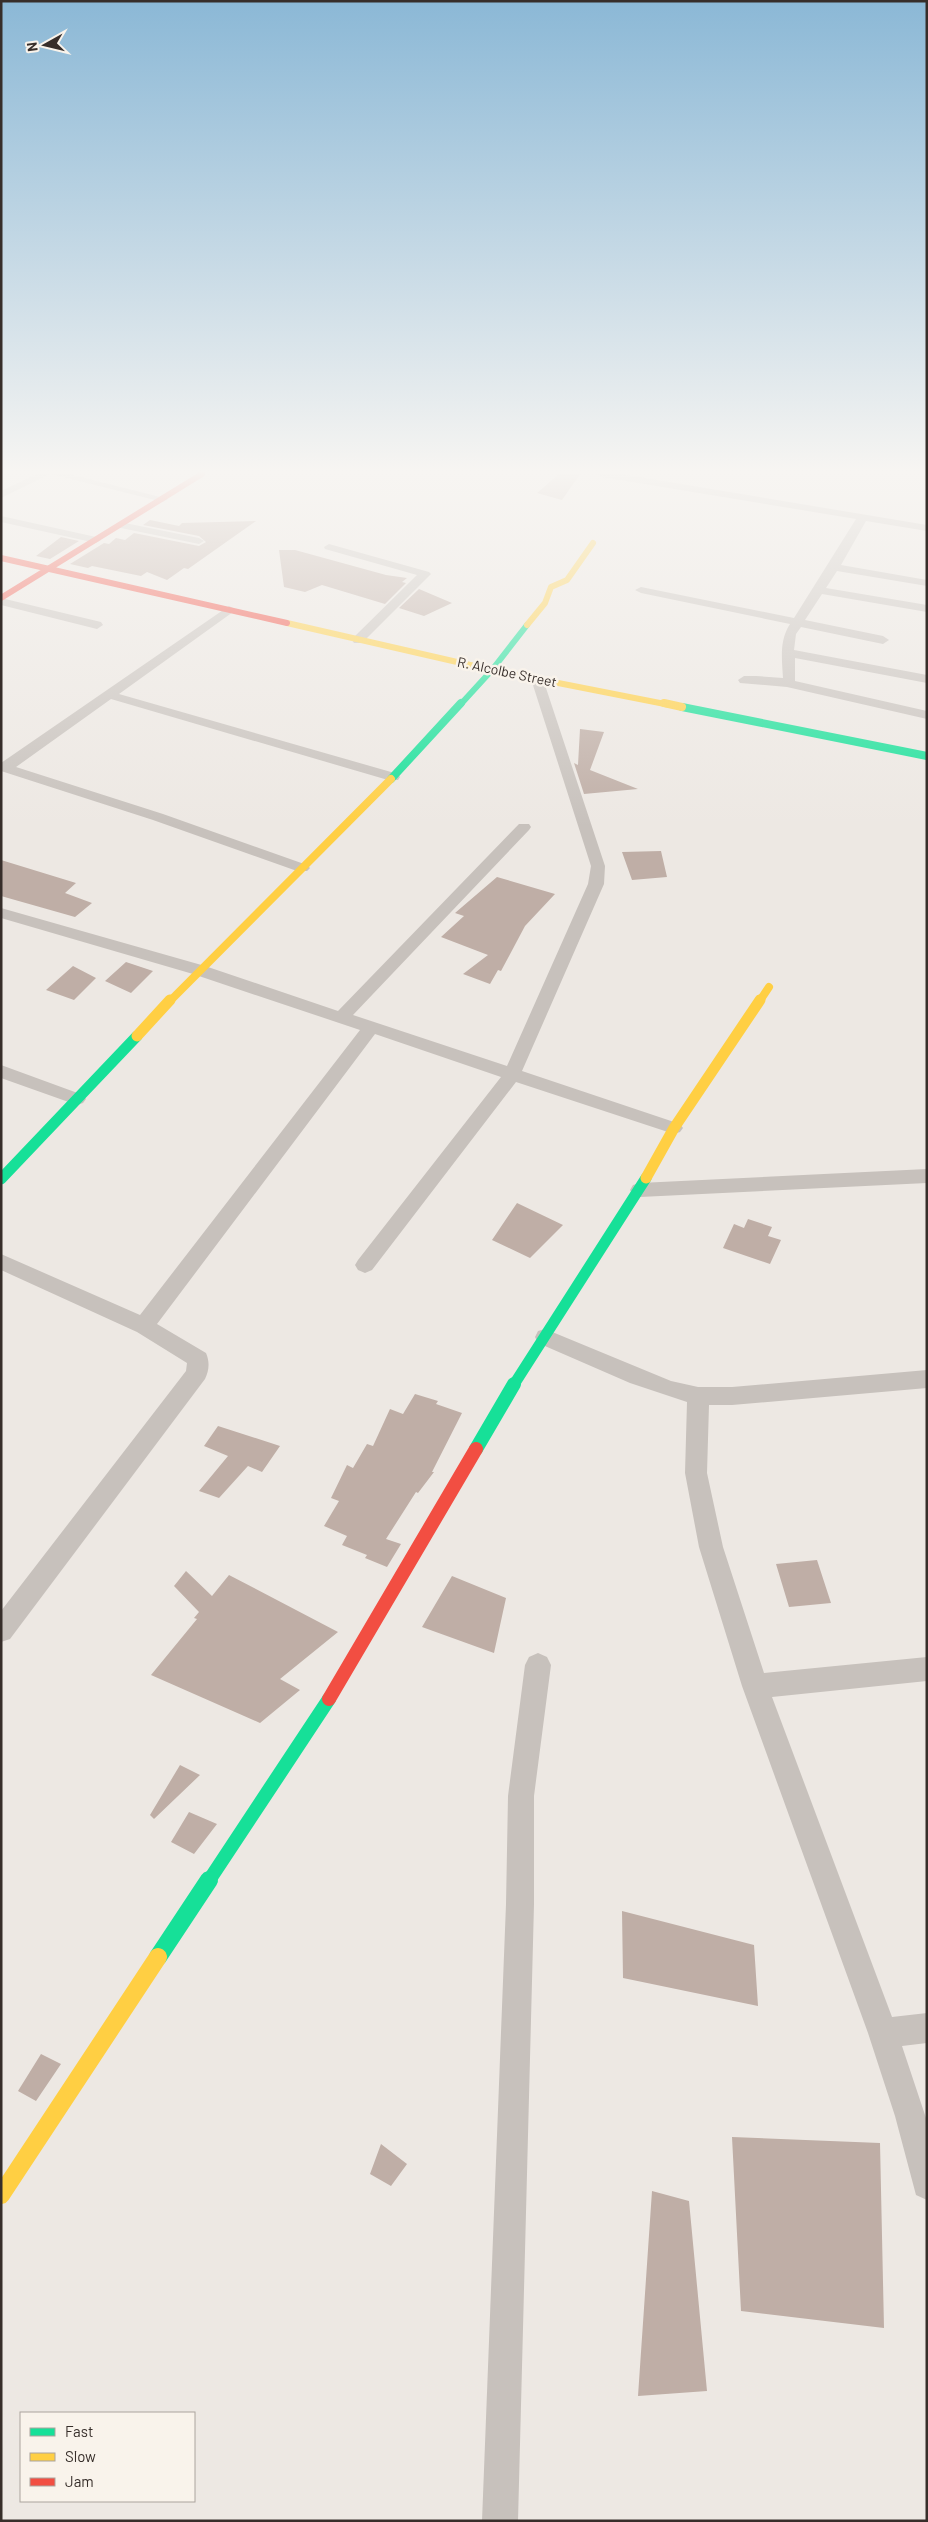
<svg xmlns="http://www.w3.org/2000/svg" width="928" height="2522" font-family="Barlow,sans-serif">
<style>
.building{fill:#bfaea6}
.lines{fill:none;stroke-linecap:round;stroke-linejoin:round}
.street{fill:#c7c1bc;fill-rule:evenodd}
.fast-far4{stroke:#16e098;stroke-width:6}
.fast-far3{stroke:#16e098;stroke-width:8}
.fast-far2{stroke:#16e098;stroke-width:11}
.fast-far1{stroke:#16e098;stroke-width:14}
.fast{stroke:#16e098;stroke-width:18}
.slow-far3{stroke:#ffcf43;stroke-width:6}
.slow-far2{stroke:#ffcf43;stroke-width:8}
.slow-far1{stroke:#ffcf43;stroke-width:11}
.slow{stroke:#ffcf43;stroke-width:18}
.jam-far1{stroke:#f24e42;stroke-width:6}
.jam{stroke:#f24e42;stroke-width:14}
.labels{text-anchor:middle;stroke-width:5;stroke-linejoin:round;paint-order:stroke}
.far-street-label{font-size:14px;fill:#372e2a;stroke:#f9f3eb}
</style>
<rect width="100%" height="100%" fill="#ede8e3"/>
<path class="building" d="M559,474H580L562,500L537,493Z
M150,520L179,526L182,523L256,521L188,569L184,568L167,580L147,572L141,576L92,566L88,568L70,564L104,543L109,544L116,538L125,540L134,533L199,546L206,542L199,536L143,525Z
M61,537L79,541L50,559L36,556Z
M279,550H295L386,575L407,578L402,582L406,583L385,604L322,585L305,592L284,587Z
M419,589L452,603L424,616L399,608Z
M580,729L604,732L590,770L638,789L584,794L574,763L578,765Z
M661,851L667,877L632,880L622,852Z
M1,860L76,883L65,893L92,903L75,917L1,896Z
M497,877L555,894L525,926L501,971L498,970L490,984L463,974L488,955L441,937L464,916L455,913Z
M126,962L153,971L131,993L105,981Z
M73,966L96,978L74,1000L46,990Z
M517,1203L563,1225L530,1258L492,1240Z
M748,1219L772,1227L768,1236L781,1240L770,1264L723,1248L734,1224L744,1228Z
M415,1394L438,1401L436,1404L462,1413L432,1472H434L418,1493L416,1492L386,1539L401,1544L387,1567L365,1558L367,1555L342,1545L347,1536L324,1526L339,1501L331,1498L347,1465L353,1468L367,1444L373,1446L390,1409L403,1414Z
M218,1426L280,1446L262,1472L248,1466L219,1498L199,1491L228,1456L204,1446Z
M817,1560L831,1603L789,1607L776,1564Z
M186,1571L212,1596L229,1575L338,1632L280,1679L300,1690L260,1723L151,1675L197,1619L194,1618L199,1612L174,1586Z
M452,1576L506,1598L494,1653L422,1627Z
M180,1765L200,1775L154,1819L150,1815Z
M189,1812L217,1824L194,1854L171,1842Z
M622,1911L754,1945L758,2006L623,1978Z
M41,2054L61,2064L36,2101L18,2091Z
M732,2137L880,2143L884,2328L741,2311Z
M381,2144L407,2164L391,2186L370,2174Z
M652,2191L689,2201L707,2391L638,2396Z"/>
<g class="lines">
<path class="street" d="M37,474H50L1,498V491Z
M51,474H69L168,499L163,502Z
M597,474H621L927,525V531L866,521L841,565L927,580V586L837,571L826,588L927,605V612L822,594L805,620L883,636L889,640L883,644L801,627L796,634L794,650L927,675V683L795,658V681L927,711V719L787,687L740,683L738,680L744,676H756L783,678C782,659 779,641 790,624L641,593L635,590L641,587L794,618L856,519L602,477Z
M1,516L96,537L101,540L96,543L1,522Z
M120,522L199,538L204,541L199,544L116,527L115,525Z
M329,544L429,572L431,574L362,643H354L352,640L354,637L417,575L325,549L324,547Z
M1,598L101,622L103,625L97,629L1,605Z
M229,606L233,608V612L119,694L398,774L400,777L398,780H388L111,699L16,767L163,814L307,865L310,868L307,871H297L153,820L1,771V763Z
M537,675L543,679L605,866L604,884L522,1071L680,1124L683,1128L680,1132L674,1134L516,1082L372,1270L365,1273L358,1270L355,1265L358,1260L501,1077L375,1034L157,1324L206,1353C210,1362 209,1371 205,1379L10,1639L1,1642V1611L186,1371L187,1363L137,1332L1,1270V1254L140,1315L360,1030L193,974L1,918V908L205,966L338,1011L519,824H529L531,827L529,830L353,1015L507,1066L588,884L591,866L531,679Z
M1,1065L83,1095L86,1099L83,1103L77,1105L1,1078Z
M927,1169V1183L640,1197L633,1195L630,1190L633,1185L640,1183Z
M545,1329L671,1381L698,1387H732L927,1370V1388L732,1405H709L707,1473L723,1547L764,1673L927,1657V1681L772,1697L892,2017L927,2013V2043L902,2046L927,2121V2200L916,2195L895,2116L868,2033L742,1686L699,1547L685,1473L687,1402L630,1383L538,1343L535,1337L538,1331Z
M538,1653L547,1657L551,1665L534,1796V1904L518,2521H482L506,1904L508,1796L525,1665L529,1657Z"/>
<path class="fast-far4" d="M460,705L492,670L527,625"/>
<path class="fast-far3" d="M682,707L927,756
M391,779L461,703"/>
<path class="fast-far2" d="M1,1179L137,1036
M513,1386L646,1178"/>
<path class="fast-far1" d="M476,1449L514,1384
M208,1882L329,1699"/>
<path class="fast" d="M158,1957L209,1880"/>
<path class="slow-far3" d="M287,623L492,670L670,705
M527,625L545,603L551,587L567,580L593,543"/>
<path class="slow-far2" d="M664,703L682,707
M169,1002L391,779
M759,1002L769,987"/>
<path class="slow-far1" d="M137,1036L170,1000
M646,1178L674,1128L760,1000"/>
<path class="slow" d="M1,2195L158,1957"/>
<path class="jam-far1" d="M1,558L287,623
M1,598L202,474"/>
<path class="jam" d="M329,1699L476,1449"/>
</g>
<linearGradient id="sky" x2="0" y2="1"><stop stop-color="#8bb8d6"/><stop offset="0.57" stop-color="#f7f5f2"/><stop offset="1" stop-color="#f7f5f2" stop-opacity="0"/></linearGradient>
<rect width="928" height="827" fill="url(#sky)"/>
<g class="labels">
<g class="far-street-label">
<text transform="translate(507 672) rotate(12)" y="5">R. Alcolbe Street</text>
</g>
</g>
<rect width="928" height="2522" fill="none" stroke="#372e2a" stroke-width="5"/>
<rect x="20" y="2412" width="175" height="90" fill="#f9f3eb" stroke="#aba49e"/>
<rect x="30" y="2428" width="25" height="8" fill="#16e098" stroke="#aba49e"/>
<text x="65" y="2437" font-size="15" fill="#372e2a">Fast</text>
<rect x="30" y="2453" width="25" height="8" fill="#ffcf43" stroke="#aba49e"/>
<text x="65" y="2462" font-size="15" fill="#372e2a">Slow</text>
<rect x="30" y="2478" width="25" height="8" fill="#f24e42" stroke="#aba49e"/>
<text x="65" y="2487" font-size="15" fill="#372e2a">Jam</text>
<g transform="translate(45 45) rotate(262)" stroke="#f9f3eb" stroke-width="4" paint-order="stroke">
<path d="M0-4L9 19L0 12L-9 19Z" fill="#372e2a"/>
<text y="-8" font-size="14" font-weight="bold" text-anchor="middle" fill="#372e2a">N</text>
</g>
</svg>
